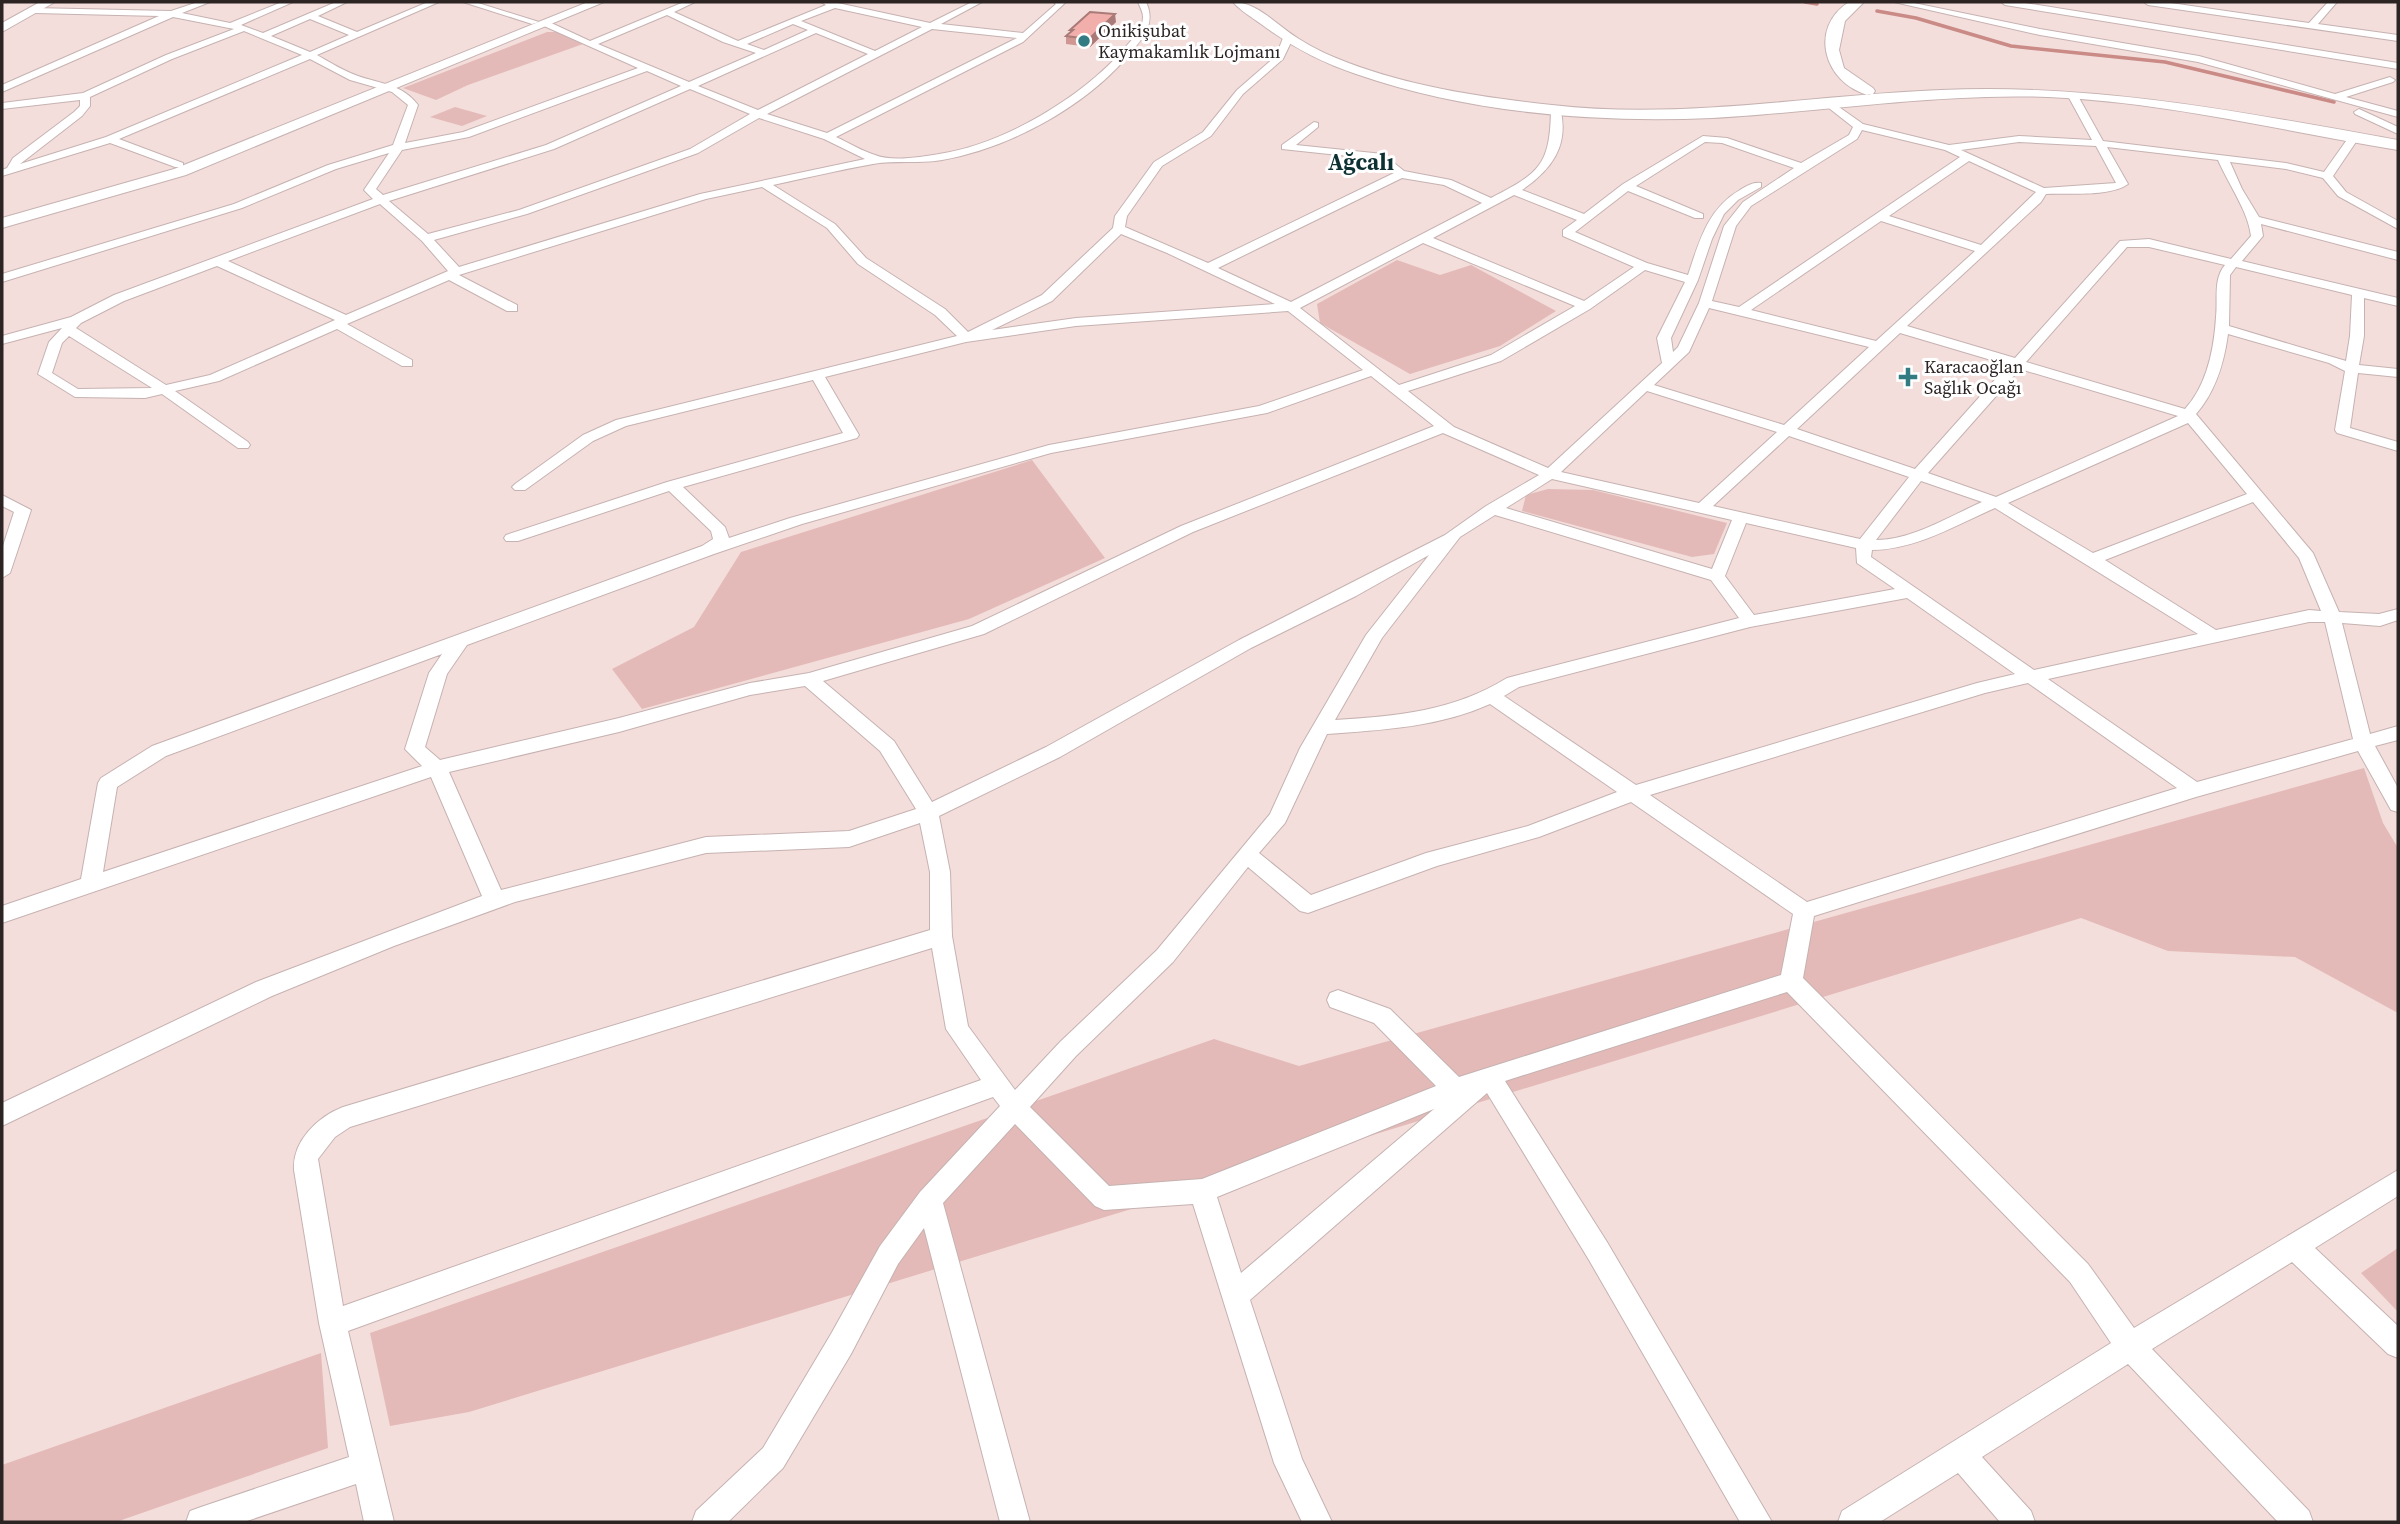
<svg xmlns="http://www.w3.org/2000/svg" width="2400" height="1524" font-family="'Source Serif 4',serif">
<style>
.green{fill:#e3bab7}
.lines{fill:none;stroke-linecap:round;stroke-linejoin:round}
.stream{stroke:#ca8a86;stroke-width:3.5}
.street-casing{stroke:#c6b2b1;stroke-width:2}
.secondary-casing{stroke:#c6b2b1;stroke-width:2}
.street{fill:#fff;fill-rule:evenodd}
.secondary{fill:#fff;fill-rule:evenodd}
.wall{fill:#cf9692}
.shaded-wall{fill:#a97a77}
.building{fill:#f1aeaa;stroke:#a97a77;stroke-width:2}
.poi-dot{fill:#337b82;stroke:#fff;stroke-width:2.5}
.labels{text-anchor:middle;stroke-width:6;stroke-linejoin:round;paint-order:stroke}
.far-poi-label{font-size:18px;fill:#2b2423;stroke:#fff;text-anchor:start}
.far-district-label{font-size:23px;font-weight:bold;fill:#0d3033;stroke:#fff}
</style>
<rect width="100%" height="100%" fill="#f3dedc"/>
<path class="green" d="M547,32H557L583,44L468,85L436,100L403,88Z
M455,107L487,116L462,126L430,117Z
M1397,260L1440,275L1471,265L1556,311L1500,346L1410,374L1320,323L1317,304Z
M1032,460L1105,558L969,619L642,709L612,669L694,627L741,552Z
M1548,489L1593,490L1727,523L1714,554L1692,557L1522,511L1526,495Z
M2364,768L2383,823L2398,848V1013L2295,957L2168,951L2081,918L469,1412L390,1426L370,1333L1214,1039L1299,1066Z
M2398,1248V1312L2361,1273Z
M321,1353L328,1448L116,1522H2V1465Z"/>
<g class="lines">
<path class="stream" d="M1805,2L1817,4
M1877,11L1916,18L2011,46L2165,62L2334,102"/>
<g class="street-casing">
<path id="street" d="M198,2H210L182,13L230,23L282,2H293L241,25L263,33L336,2H347L318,16L357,32L428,2H439L317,55C331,63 344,71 358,76C381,84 402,84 418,105L405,143L463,132L638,68L544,26V22L547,21L590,41L684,2H695L674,12L738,41L826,5L821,2H833L930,23L972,2H982L941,24L1023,33L1056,4L1053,2H1066L1023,42L836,137C849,143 862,151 875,155C892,162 921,157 939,154C1004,144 1081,98 1124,49C1131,40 1143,30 1143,17C1143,12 1140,7 1138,2H1146C1157,25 1141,40 1127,57C1083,108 1009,148 942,160C919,164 895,160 873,164C839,170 806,178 773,185L835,224L866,258L945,309L968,332L1042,295L1113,228L1115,216L1154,162L1203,132L1237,90L1276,56L1283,38L1288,35L1293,38L1283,59L1243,94L1211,136L1162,166L1127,216L1125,227L1208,263L1394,173L1376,159L1282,149V145L1314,122L1318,123V127L1296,145L1383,154L1404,171L1451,180L1491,198C1539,173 1550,166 1551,110L1560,108C1570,146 1551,170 1522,190L1584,214L1623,184L1703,136L1727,138L1801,163L1849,135L1853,127L1825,105V101L1829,100L1863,124L1949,145L2019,136L2092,140L2068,96L2073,93L2078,96L2103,141L2286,163L2324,172L2351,134H2359L2360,136L2333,176L2346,192L2398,221V229L2338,196L2323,178L2286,169L2230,162L2242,189L2259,217L2398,252V260L2261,224L2263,236L2242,261L2398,298V306L2364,298V336L2359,365L2398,369V377L2358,373L2350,428L2398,442V451L2337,433L2335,430L2345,371L2329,363L2228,334C2224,363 2216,391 2196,414L2313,553L2339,612L2379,614L2398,609V620L2380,626L2342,623L2370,734L2398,726V740L2375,746L2398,788V812L2391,810L2358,751L2196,797L1814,916L1803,978L2088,1264L2134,1328L2398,1170V1196L2315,1248L2398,1326V1358L2388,1354L2292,1262L2152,1349L2309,1511L2313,1522H2278L2128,1364L1982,1457L2031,1511L2035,1522H2000L1958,1473L1880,1522H1838L1842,1511L2111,1343L2070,1282L1787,992L1505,1081L1607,1242L1772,1522H1740L1589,1260L1487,1093L1250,1300L1302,1459L1332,1522H1302L1274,1463L1193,1204L1104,1210L1095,1206L1015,1124L943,1203L1030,1522H1000L924,1228L898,1264L851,1354L783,1468L728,1522H692L696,1511L763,1448L831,1334L880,1246L920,1192L1000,1106L993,1097L348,1331L394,1522H364L356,1484L244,1522H186L190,1511L201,1507L349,1457L319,1323L294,1170C292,1142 317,1117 343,1107L930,930V872L920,823L849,847L706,853L515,902L394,946L272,996L2,1126V1103L256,982L482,896L431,777L2,923V906L81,879L98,783L101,778L152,746L702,546L713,539L711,531L669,491L518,541H506L504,538L506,535L667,482L843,433L813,380L626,426L593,441L525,490H515L512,487L515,484L583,435L616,420L957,336L935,315L858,264L827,228L762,187L706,199L459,275L517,305V311H507L449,280L347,324L412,360V366H402L337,329L219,381L175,391L248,442L250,445L248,448H238L162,394L145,398L75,397L38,374L49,342L62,328L2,344V336L71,317L114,295L373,199L364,190L389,153L336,169L242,208L2,282V274L234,204L328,165L393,145L408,105L392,92L350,80L310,59L119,139L183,163V167H175L110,143L2,176V170L7,168L13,158L74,112L80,106V100L2,109V103L83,93L166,55L234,29L173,17L2,92V85L159,16L35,13L32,12V8L171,11ZM835,8L922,27L875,51L801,21ZM667,15L723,42L756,53L689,82L598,44ZM310,19L349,35L310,52L271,36ZM793,24L808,30L764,50L747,44ZM932,29L1017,38L827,133L767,114ZM244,31L302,55L106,137L20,164L82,116L90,106V97L172,59ZM816,33L868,54L758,110L698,86ZM647,71L681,86L546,145L383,195L376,189L402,150L469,137ZM690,89L750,114L690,149L519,210L428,234L389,201L554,149ZM759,118L824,139L865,159L700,194L459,267L434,240L527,214L698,153ZM1862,130L1945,150L1960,157L1739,307L1712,301L1736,226L1751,206L1857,139ZM1705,142L1722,143L1794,168L1743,202L1724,226L1699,303L1678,347L1673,352L1671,338L1698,280L1712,239L1724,214L1738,200L1761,187V183C1753,182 1747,186 1740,190C1708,208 1699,242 1688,275L1647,263L1575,232L1628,191L1695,218H1703V214L1636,186ZM2019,142L2096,146L2116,183L2044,188L1961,150ZM2107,147L2218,160C2229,185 2248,211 2251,236L2231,259L2149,239L2120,241L2015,358L1907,326L2041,202L2046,194C2068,193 2111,197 2128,184ZM1969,161L2036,192L1981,245L1889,216ZM1402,178L1444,185L1482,203L1291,302L1218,268ZM1514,195L1577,220L1563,230V236L1634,267L1584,301L1433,238ZM380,204L422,241L448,271L346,315L228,261ZM1881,221L1975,251L1876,341L1751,310ZM1121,234L1167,253L1275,304L1076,318L992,330L1052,301ZM1423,243L1575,306L1491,355L1399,385L1300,308ZM2127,247H2149L2225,265C2213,279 2218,299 2216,317C2214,349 2207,385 2185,409L2026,362ZM217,266L335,320L210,375L166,385L76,328L81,323L124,301ZM2236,267L2352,295L2350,336L2346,361L2229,326L2230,275ZM1645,270L1685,282L1657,338L1662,363L1548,468L1454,427L1408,391L1501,361L1590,309ZM1709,308L1869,347L1784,425L1654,385L1689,352ZM1288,311L1363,370L1259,406L1049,445L790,518L729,538L725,527L683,487L857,438L859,435L825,377L966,342L1076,326ZM1900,333L2008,365L1915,469L1797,429ZM69,336L152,388L78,389L52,373L62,343ZM2020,369L2178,416L1996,497L1928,473ZM1371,376L1434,426L1181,526L972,626L809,673L750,683L619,718L440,760L425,747L447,674L467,645L714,554L802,524L1051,453L1267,413ZM1647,391L1777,432L1699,503L1561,472ZM2188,423L2247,494L2093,553L2008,503ZM1443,433L1539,475L1486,506L1445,535L1239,640L1046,747L932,802L894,741L823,681L984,634L1193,532ZM1789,436L1909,477L1860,539L1713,506ZM1552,479L1732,520L1712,569L1506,508ZM1921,481L1982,502C1950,516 1912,540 1876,540ZM2253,502L2299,558L2321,611L2309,610L2216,630L2105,560ZM1995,508L2198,634L2034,670L1871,557L1872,550C1915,550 1956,525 1995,508ZM1495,515L1711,580L1739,618L1507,678C1454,711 1397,716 1335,720L1382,638L1460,537ZM1746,523L1856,548L1857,563L1895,589L1754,615L1725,576ZM1429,555L1366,635L1300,748L1270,814L1157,950L1060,1042L1015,1090L968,1026L952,936L950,872L939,816L1060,757L1251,648L1356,596ZM1907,598L2015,674L1977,683L1636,785L1504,696L1519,687L1750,627ZM2309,622H2325L2353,739L2197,782L2048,679ZM442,654L429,673L405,749L422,766L103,872L117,787L166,756ZM2028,683L2177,788L1807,902L1650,795L1985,693ZM805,686L880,751L916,809L849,831L706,837L501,890L449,772L619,732L750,695ZM1490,704L1617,792L1528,826L1426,853L1311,895L1259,853L1285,823L1327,734C1383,730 1439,727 1490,704ZM1631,802L1793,914L1781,975L1459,1077L1390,1009L1338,990L1330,993L1327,1000L1330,1007L1374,1023L1436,1086L1202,1179L1109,1186L1030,1107L1076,1056L1173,962L1248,867L1300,911L1308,913L1437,866L1539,837ZM932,948L946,1029L981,1080L343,1306L318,1159L335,1137L350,1127ZM1434,1109L1241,1273L1217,1197Z
M463,2H475L539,22L532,24Z
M1894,2H1909L2040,29L2199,56L2335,94L2390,77L2395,80L2393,82L2346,97L2398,111V117L2198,62L2040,35Z
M2001,2H2019L2398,63V69L2005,5Z
M2144,2H2164L2309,23L2328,2H2337L2318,24L2398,35V41L2148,5Z
M2359,109L2398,127V134L2355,114L2354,112Z
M2,495L31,510L10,573L2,578V549L14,512L2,506Z"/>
</g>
<g class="secondary-casing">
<path id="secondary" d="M40,2H55L2,32V23Z
M588,2H604L186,175L2,228V218L174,169Z
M1233,2C1258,2 1277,26 1299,39C1310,46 1324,53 1336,58C1404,86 1479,97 1552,105C1682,120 1811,95 1941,90C2096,83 2246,113 2398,140V150C2282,131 2166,102 2048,97C1935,93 1824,112 1712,118C1593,123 1469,113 1356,74C1320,62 1291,46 1261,24C1251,17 1240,10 1233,2Z
M1849,2H1864L1845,21L1839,50L1844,68L1873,88L1875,91L1873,94L1868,95C1824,83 1808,28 1849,2Z"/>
</g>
<use href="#street" class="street"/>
<use href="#secondary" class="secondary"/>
</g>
<path class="wall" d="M1116,22L1090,47L1066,44V36L1070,32V30Z"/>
<path class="shaded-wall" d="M1115,14L1116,22L1090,47L1089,39Z"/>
<path class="building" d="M1090,12L1115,14L1089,39L1066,36L1073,30H1070Z"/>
<g class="poi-dot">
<circle cx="1084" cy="41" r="7"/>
<path d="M1904.5 366.5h7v7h7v7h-7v7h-7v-7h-7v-7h7z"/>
</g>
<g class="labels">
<g class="far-poi-label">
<text x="1098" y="37">Onikişubat<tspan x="1098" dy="21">Kaymakamlık Lojmanı</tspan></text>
<text x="1924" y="373">Karacaoğlan<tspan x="1924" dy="21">Sağlık Ocağı</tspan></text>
</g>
<g class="far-district-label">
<text x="1361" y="170">Ağcalı</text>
</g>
</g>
<rect width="2400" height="1524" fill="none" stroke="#2b2423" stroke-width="7"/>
</svg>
